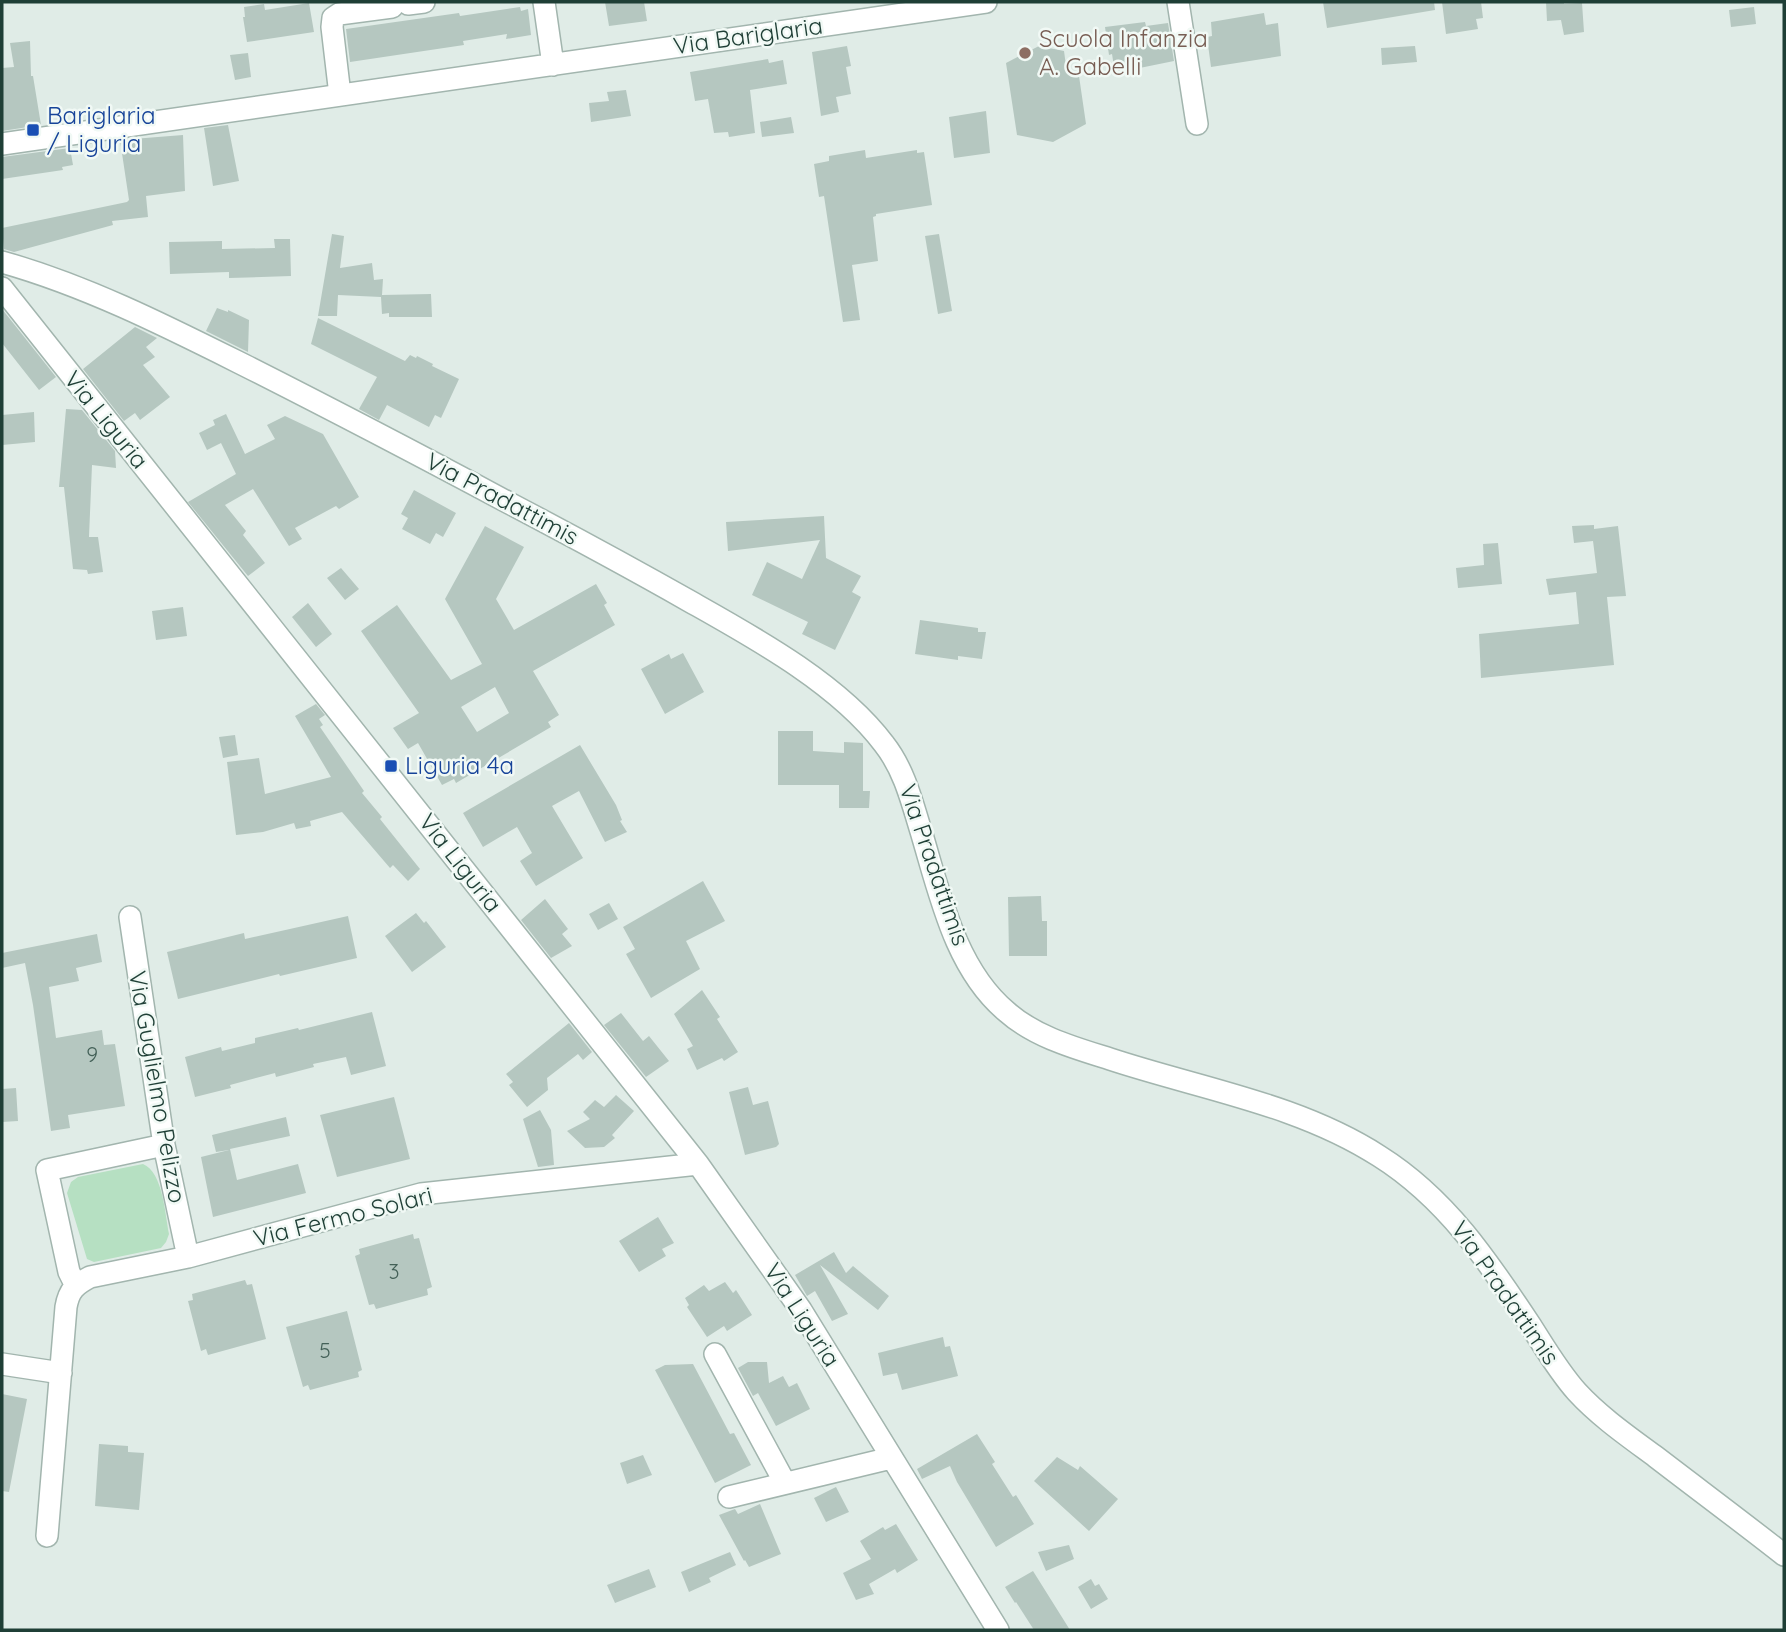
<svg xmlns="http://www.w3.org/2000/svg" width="1786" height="1632" font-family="Quicksand,sans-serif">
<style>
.green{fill:#b6e0c2}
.building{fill:#b5c7c0;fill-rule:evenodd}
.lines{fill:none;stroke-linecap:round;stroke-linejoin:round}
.minor-casing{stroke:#a2b5ae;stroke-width:24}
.minor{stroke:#fff;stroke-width:21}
.education-dot{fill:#8d6e63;stroke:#f1f9f5;stroke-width:2.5}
.transit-dot{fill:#1a4fb4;stroke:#f1f9f5;stroke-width:2.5}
.labels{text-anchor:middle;stroke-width:5;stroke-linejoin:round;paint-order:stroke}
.number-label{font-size:21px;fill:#446158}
.street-label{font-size:24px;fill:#1f3f36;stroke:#f1f9f5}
.education-label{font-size:24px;fill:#785e54;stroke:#f1f9f5;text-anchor:start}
.transit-label{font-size:24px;fill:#164399;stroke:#f1f9f5;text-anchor:start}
</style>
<rect width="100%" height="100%" fill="#e0ece7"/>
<path class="green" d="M143,1164C163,1172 165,1214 169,1234L166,1242L161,1248L94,1262L87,1259L67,1193L71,1182L78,1177Z"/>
<path class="building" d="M605,2H644L647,21L609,26Z
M1323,2H1434L1435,10L1327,28Z
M1442,2H1481L1483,18L1476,19L1478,29L1446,34Z
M1546,2H1564V4L1582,3L1584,32L1564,35L1561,20L1547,21Z
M309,3L314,32L247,42L243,17H245L244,7L264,4L265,10Z
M520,7L521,11L528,9L531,35L506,39L507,34L463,41L464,45L350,62L346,29L459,13L460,16Z
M1754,7L1756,24L1731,27L1729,10Z
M1264,13L1266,25L1278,23L1281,56L1211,67L1207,37L1212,36L1211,22Z
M1145,22L1146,26L1168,23L1174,61L1115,73L1112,54L1109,55L1105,27Z
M30,41L31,76H33L41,125L2,131V68L14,67L10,43Z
M847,46L851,66L846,67L851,94L836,97L839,112L821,116L812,52Z
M1039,46L1064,51L1067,73L1079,76L1086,124L1053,142L1017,135L1006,63Z
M1415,46L1417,62L1382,65L1381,48Z
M248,53L251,77L235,80L230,55Z
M768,59L769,63L783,60L787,84L750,90L755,133L729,137L728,132L714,133L708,99L695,101L690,72Z
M626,90L631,116L591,122L589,103L609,101L607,92Z
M986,111L990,153L954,158L949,117Z
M791,117L794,133L762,137L760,122Z
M228,125L239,181L213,186L204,128Z
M183,135L185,191L146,196L148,217L112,221L113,225L14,252L4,249L2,228L127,202L129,200L120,140Z
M70,148L73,165L62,167L63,170L2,179V157Z
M865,150L866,158L917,150V153L924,152L932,205L876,214V216L873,217L878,261L852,265L860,320L843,322L824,196L819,197L814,164L829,161V156Z
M332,234L344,236L340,268L372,263L374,280L383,279L382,295L431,294L432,317H389V313L382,314L381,297L338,295L337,316H318Z
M939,234L952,311L938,314L925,236Z
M274,239H290L291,276L229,278V272L170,274L169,242L222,241V249L275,248Z
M217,308L228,312V310L249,320L248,352L206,331Z
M2,309L56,377L39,390L2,343Z
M318,318L405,361L410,355L416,358L417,356L433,364L432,366L459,379L441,418L435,415L429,427L387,405L379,420L359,409L377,377L311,344Z
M135,327L157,338L146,347L155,357L143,365L170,397L140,420L135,413L124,421L83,369Z
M66,409L82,410L115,451L116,468L92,465L89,537H98L103,572L88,574L87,570L73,569L64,487H59Z
M34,412L35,442L2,445V415Z
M226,414L245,454L275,439L267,425L285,416L323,434L359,497L339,509L336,506L295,528L302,539L289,546L253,489L225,505L246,531L243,535L265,563L248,576L188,502L236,474L221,443L207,450L199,433L215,425L213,420Z
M414,490L456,513L443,537L436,533L430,544L402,529L408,518L401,514Z
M824,516L826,558L861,576L852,592L861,597L835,650L802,634L808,622L752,595L767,562L802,579L820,540L728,551L726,522Z
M1594,525V529L1618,526L1626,596L1607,597L1614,665L1481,678L1479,634L1579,624L1576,592L1549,595L1546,579L1597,573L1593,541L1574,543L1572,526Z
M485,526L524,547L496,599L514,630L596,584L607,603L604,605L615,625L533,671L559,715L548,722L551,727L456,783L454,779L442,785L418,743L408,749L393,728L419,713L361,631L397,605L451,680L482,664L445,599ZM495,687L509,713L477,732L461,707Z
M1498,543L1502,584L1458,588L1456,568L1484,565L1483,544Z
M341,568L359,589L345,600L327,578Z
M308,603L332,634L316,647L292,617Z
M183,607L187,636L156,640L152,611Z
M920,620L978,628V632H986L982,659L958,656V660L915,654Z
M683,653L704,692L665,714L641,669L669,654L671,659Z
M316,704L325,715L319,719L323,725L320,727L364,791L362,793L382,817L380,819L420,869L408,881L393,865L390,868L342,812L310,821L311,826L296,829L294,823L263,832L236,835L227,762L259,758L265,794L331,777L295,716Z
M778,731H813V751L844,753V742L863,743V791H870L869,808H839V785H778Z
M235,735L238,755L223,758L219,737Z
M580,745L616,805L622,820L620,821L627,832L605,842L579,791L552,806L583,858L536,886L520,861L532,853L517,827L483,847L463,813Z
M703,881L725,921L686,941L700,969L651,998L626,954L635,949L623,927Z
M1041,896L1042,921H1047V956H1009L1008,897Z
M545,899L568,929L562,934L572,946L551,958L521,920Z
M609,903L618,919L598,930L589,914Z
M416,913L424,923L426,921L446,947L412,972L385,936Z
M348,916L357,958L280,976L279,974L178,999L167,952L244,933L245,939Z
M97,934L102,962L76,968L79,981L49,987L56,1038L102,1030L104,1045L115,1044L125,1106L68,1115L70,1128L51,1131L33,1005L25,963L2,968V953Z
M702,990L720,1017L717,1019L738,1052L724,1061L722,1058L697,1070L687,1049L693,1046L674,1014Z
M372,1012L386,1066L351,1075L346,1057L313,1064L314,1067L276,1077L275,1073L230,1085L231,1088L195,1097L185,1057L221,1047L222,1051L255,1043V1038L298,1028L299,1030Z
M621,1013L643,1041L649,1036L669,1061L646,1077L604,1025Z
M569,1023L592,1052L583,1060L578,1054L547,1078L548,1090L527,1107L509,1085L513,1082L506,1074Z
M748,1087L753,1105L768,1101L779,1144L776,1147L745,1155L729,1092Z
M16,1088L18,1121L2,1122V1089Z
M616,1095L634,1111L612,1135L615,1138L604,1147L585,1148L567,1131L590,1119L583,1112L595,1100L604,1107Z
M394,1097L410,1159L337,1177L320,1115Z
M540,1110L551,1130L554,1165L538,1167L523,1119Z
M286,1117L290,1136L230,1149L237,1180L298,1164L306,1193L213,1217L201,1157L229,1150L216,1152L212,1135Z
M658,1217L674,1243L662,1249L666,1256L639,1272L619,1241Z
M413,1234L414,1239L419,1238L432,1287L427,1289L428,1295L376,1309L374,1304L369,1305L355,1256L360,1254L359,1249Z
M834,1252L846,1273L853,1266L889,1296L878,1310L820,1265L848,1314L832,1321L815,1291L807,1296L795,1275Z
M245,1280L247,1285L252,1284L266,1339L208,1355L206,1349L201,1351L188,1301L193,1300L192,1294Z
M725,1282L733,1293L736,1290L752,1315L727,1331L724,1326L707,1337L687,1307L689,1305L685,1298L704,1285L709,1291Z
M347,1311L362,1370L358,1372L359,1377L310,1390L308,1385L303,1387L286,1327Z
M943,1337L945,1347L950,1346L958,1376L902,1390L897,1373L883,1376L878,1353Z
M748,1362H767L769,1383L783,1376L789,1387L797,1383L810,1409L776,1426L758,1393L753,1396L738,1368Z
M693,1364L730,1434L734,1433L751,1465L715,1483L655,1370L665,1365Z
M2,1394L27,1399L9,1492L2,1491Z
M977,1434L995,1462L992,1464L1013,1497L1016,1495L1034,1524L996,1547L957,1482L950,1466L922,1479L917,1469Z
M99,1444L128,1446V1452L144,1453L139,1510L95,1506Z
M643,1455L652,1475L627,1484L620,1463Z
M1057,1457L1078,1470L1080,1466L1118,1499L1089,1531L1034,1481Z
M836,1487L849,1512L826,1522L814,1498Z
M760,1504L781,1554L749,1567L745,1560L744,1561L719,1515L735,1509L738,1514Z
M896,1524L918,1560L897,1573L895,1569L869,1584L874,1594L856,1600L843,1573L871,1559L860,1541L883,1527L885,1530Z
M1069,1545L1074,1559L1046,1571L1038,1552Z
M730,1552L736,1565L709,1578L711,1582L689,1592L681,1572Z
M649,1569L656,1587L615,1603L607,1585Z
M1033,1571L1070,1630H1034L1016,1602L1015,1603L1005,1587Z
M1091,1579L1095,1586L1099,1584L1108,1599L1091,1609L1078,1587Z"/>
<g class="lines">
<g class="minor-casing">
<path id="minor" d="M544,2L553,65
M1178,2L1197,124
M408,4L424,2
M340,95L332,27L333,18L339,14L392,7
M2,144L986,2
M2,262C87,286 166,326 244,365C333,410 421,456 509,503C570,535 631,568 691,602C755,638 839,684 884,744C903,768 911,798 920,828C939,890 954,968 1007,1012C1035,1037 1075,1048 1110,1059C1201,1089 1298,1104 1379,1156C1446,1198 1488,1261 1531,1326C1545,1348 1559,1372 1577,1392C1600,1417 1629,1437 1656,1457C1699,1490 1742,1522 1784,1555
M2,288L698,1164L801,1310L998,1630
M130,917L164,1145L188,1257
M75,1284L69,1272L47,1170L164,1145
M715,1354L785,1483
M2,1364L61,1373
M729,1497L891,1458
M47,1536L66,1307C69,1290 75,1285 90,1277L188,1257L421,1194L698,1164"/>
</g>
<use href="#minor" class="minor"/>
</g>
<circle class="education-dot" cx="1025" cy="53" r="7"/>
<g class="transit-dot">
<rect x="26" y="123" width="14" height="14" rx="3.5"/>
<rect x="384" y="759" width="14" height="14" rx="3.5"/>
</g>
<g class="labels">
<g class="number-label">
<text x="92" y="1062">9</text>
<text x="394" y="1279">3</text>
<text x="325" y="1358">5</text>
</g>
<g class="street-label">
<text transform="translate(748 36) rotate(-8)" y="8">Via Bariglaria</text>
<text transform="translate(106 420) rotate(51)" y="8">Via Liguria</text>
<text transform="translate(502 499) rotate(28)" y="8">Via Pradattimis</text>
<text transform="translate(460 863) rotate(52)" y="8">Via Liguria</text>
<text transform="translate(934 865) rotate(71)" y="8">Via Pradattimis</text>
<text transform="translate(157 1087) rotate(80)" y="8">Via Guglielmo Pelizzo</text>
<text transform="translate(343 1217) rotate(-14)" y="8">Via Fermo Solari</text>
<text transform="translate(1505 1293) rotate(55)" y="8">Via Pradattimis</text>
<text transform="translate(802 1315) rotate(57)" y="8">Via Liguria</text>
</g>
<g class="education-label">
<text x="1039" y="47">Scuola Infanzia<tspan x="1039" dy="28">A. Gabelli</tspan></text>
</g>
<g class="transit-label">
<text x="47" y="124">Bariglaria<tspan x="47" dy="28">/ Liguria</tspan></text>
<text x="405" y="774">Liguria 4a</text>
</g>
</g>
<rect width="1786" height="1632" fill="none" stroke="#1f3f36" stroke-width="7"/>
</svg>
